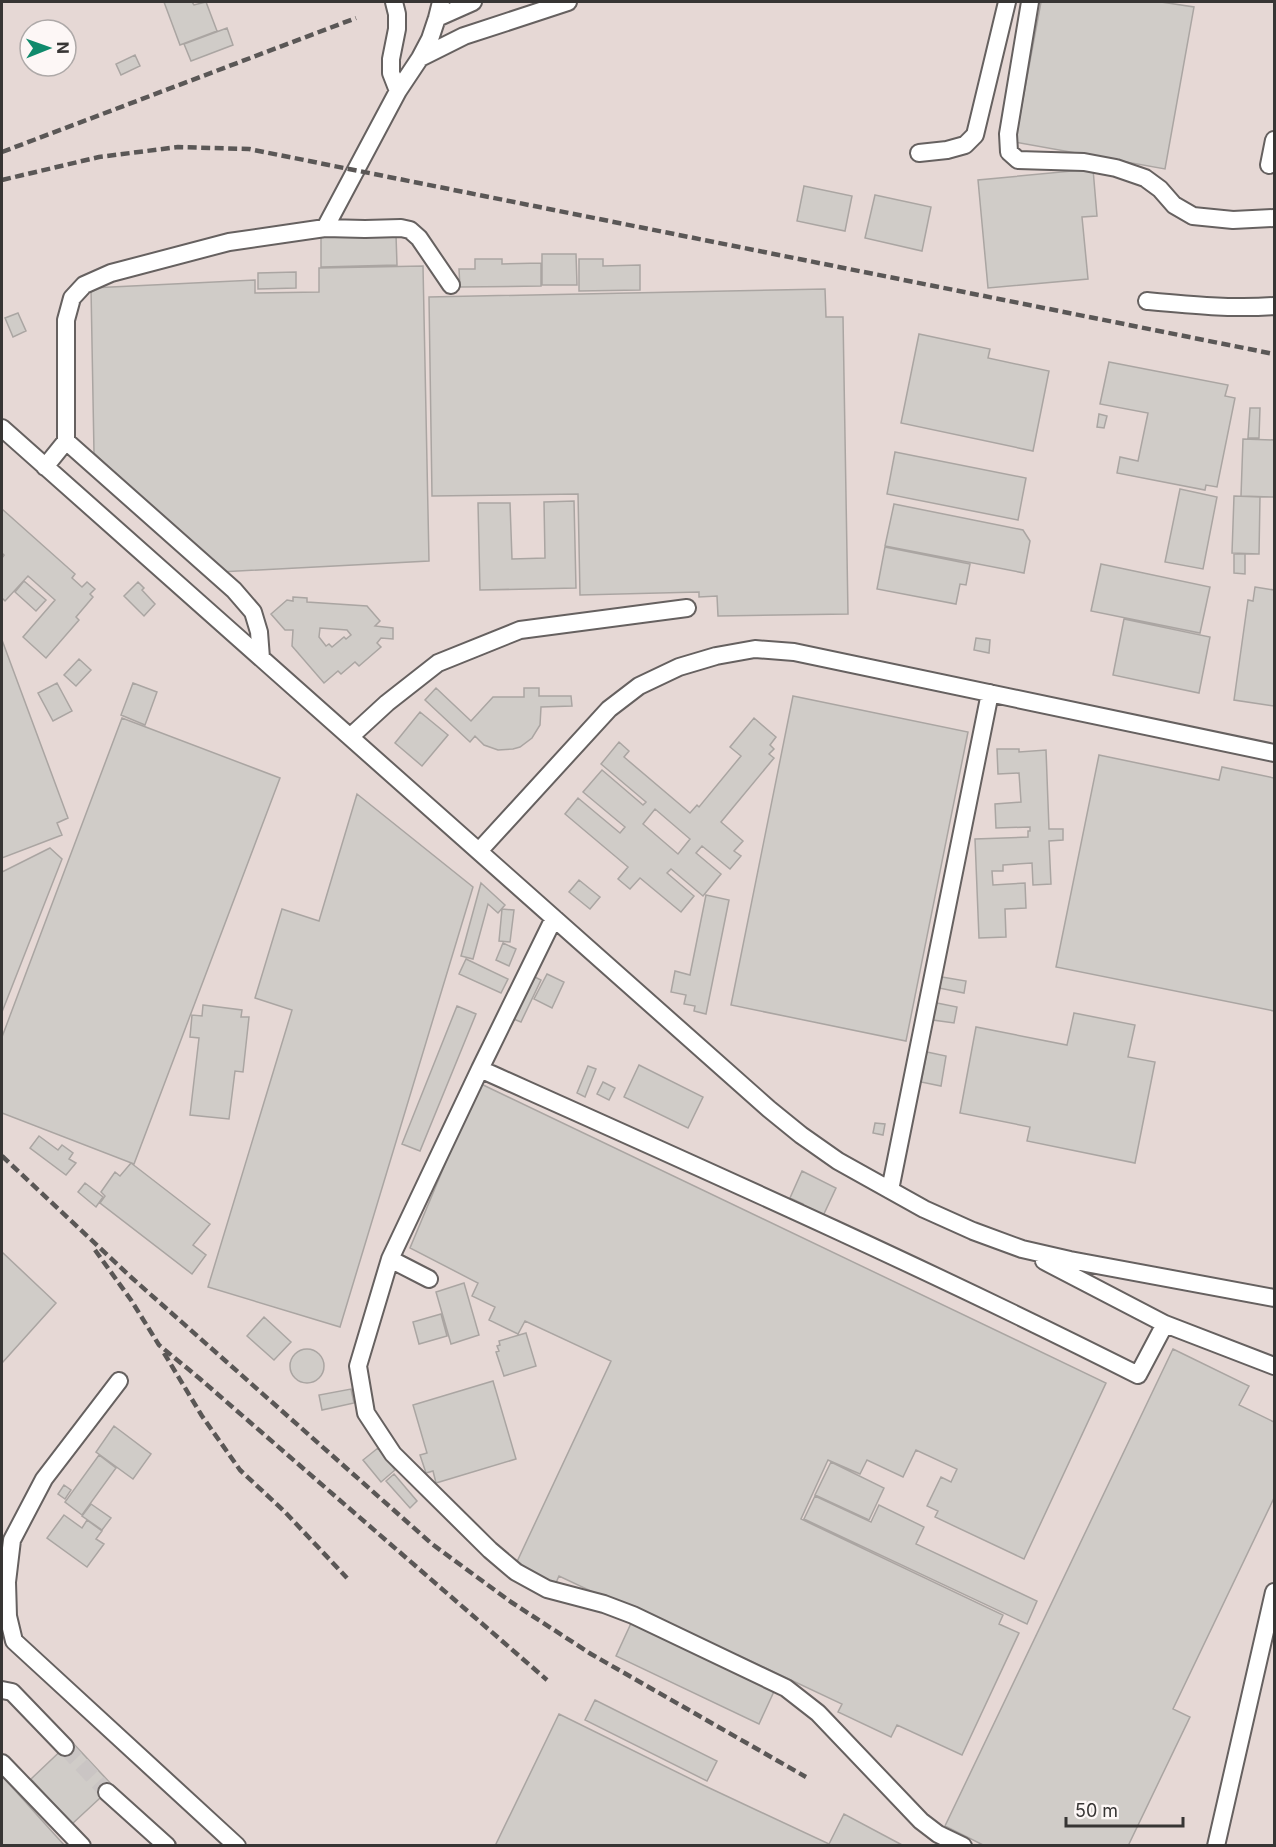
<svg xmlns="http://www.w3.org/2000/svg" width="1276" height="1847" font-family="Inter,sans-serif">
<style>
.built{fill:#e6d8d5;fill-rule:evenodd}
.building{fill:#d0ccc8;stroke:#aaa5a2;stroke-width:1.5;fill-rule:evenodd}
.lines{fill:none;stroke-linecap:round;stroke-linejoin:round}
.minor-tunnel{stroke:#cac5c4;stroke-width:16;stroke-dasharray:16 8;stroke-linecap:butt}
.minor-casing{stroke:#666160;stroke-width:20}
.minor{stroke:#fff;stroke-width:16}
.rail{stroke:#5a5756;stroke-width:4.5;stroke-dasharray:9 4.5;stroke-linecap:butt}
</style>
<rect width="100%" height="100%" fill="#efe9e8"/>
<path class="built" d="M2,2H1274V1845H2ZM30,30H66V66H30Z"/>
<path class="building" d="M164,2H192L194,5L206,2L217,31L180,45Z
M1041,2H1161L1194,7L1165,169L1015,142Z
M227,28L233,45L191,61L184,44Z
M135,55L140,66L121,75L116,64Z
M1093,169L1097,216L1082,217L1088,279L988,288L978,180Z
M804,186L852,196L845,231L797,221Z
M875,195L931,207L922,251L865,238Z
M396,235L397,265L321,267V237Z
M542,254H576L577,285H542Z
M475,259H502V264L541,263V286L460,287L459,269H475Z
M579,259H603V266L640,265V290L579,291Z
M423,266L429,561L220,572L94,453L91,288L255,280V293L319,292V268Z
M296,272V288L258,289V273Z
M825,289L826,317H843L848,614L718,616L717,596L699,597V592L580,595L578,494L432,496L429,297Z
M18,313L26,331L13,337L5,318Z
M919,334L990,349L988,358L1049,371L1033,451L901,423Z
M1109,362L1228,385L1225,396L1235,398L1217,487L1206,485L1205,490L1117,473L1120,457L1138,461L1148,413L1100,404Z
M1250,408H1260L1259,438H1248Z
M1099,414L1107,416L1104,428L1097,427Z
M1243,439L1274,440V497L1241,496Z
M895,452L1026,478L1018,520L887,494Z
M1180,489L1217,497L1203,569L1165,562Z
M1234,496L1260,497L1259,554L1232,553Z
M574,501L576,588L480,590L478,503H510L512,559L545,558L544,502Z
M894,504L1023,530L1030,541L1024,573L885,546Z
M2,509L75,574L72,578L82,587L87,582L95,589L90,594L93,597L76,617L79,620L46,658L23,637L55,600L28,576L5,601L2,598V558L4,555L2,553Z
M885,547L970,564L966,585L960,584L956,604L877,589Z
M1234,554H1245V574L1234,573Z
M1101,564L1210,587L1200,633L1091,611Z
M24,581L46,600L36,611L15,592Z
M138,582L144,588L142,590L155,604L144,616L124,596Z
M1255,587L1274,590V706L1234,700L1248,600L1253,601Z
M293,597L307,598V602L367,606L380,621L375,626L393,628V639L381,638L377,643L381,647L359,666L355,662L341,674L338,671L324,683L292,646L293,630H285L271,614L287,600L293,601ZM320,628L347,630L351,635L346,639L344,637L332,647L329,644L326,646L319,637Z
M1124,619L1210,637L1199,693L1113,675Z
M976,638L990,640L989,653L974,650Z
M2,640L68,818L57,823L62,835L2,858Z
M79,659L91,670L76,686L64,675Z
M57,683L72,711L53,721L38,693Z
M133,683L157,692L145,725L121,715Z
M436,688L471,721L493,697H524V688H539V696H571L572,706L541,707L540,725L532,738L520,747L513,749L498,750L484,745L475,736L470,742L425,700Z
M793,696L968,732L906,1041L731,1005Z
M420,712L448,735L422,766L395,743Z
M122,718L280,778L134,1164L2,1113V1037Z
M754,718L776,737L770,745L774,749L769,754L774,758L721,822L743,841L734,851L741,856L730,869L702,846L696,853L721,874L703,896L671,869L667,873L694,896L681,912L640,878L630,889L618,879L628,867L565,814L578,798L620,833L625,827L583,792L602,770L643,805L646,802L601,764L619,742L629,751L624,757L690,813L697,805L699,807L741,756L730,747ZM655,809L690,839L678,854L643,824Z
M997,749H1019V752L1046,750L1049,829H1063V840L1049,841L1051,884L1033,885L1032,863L1003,865V871H992L993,885L1025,883L1026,908L1005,909L1006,937L979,938L975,839L1028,837V831H1030V827L996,828L995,804L1021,802L1019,773L998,774Z
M1099,755L1219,780L1222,767L1274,778V1011L1056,967Z
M357,794L473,887L340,1327L208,1287L292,1010L255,998L282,909L319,921Z
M50,848L62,859L2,1012V872Z
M579,880L600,897L590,909L569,892Z
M481,883L505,905L498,913L488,904L473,959L461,956Z
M706,895L729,900L706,1014L694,1011L695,1006L684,1004L686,995L671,992L675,971L690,975Z
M502,909L514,910L510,942L499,941Z
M503,943L516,949L509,966L496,960Z
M466,959L508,979L501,993L459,974Z
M547,974L564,982L552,1008L534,999Z
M531,975L541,980L521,1022L511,1018Z
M942,977L966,981L964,993L939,988Z
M937,1003L957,1007L954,1023L933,1020Z
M203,1005L242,1010L241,1017H249L243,1072L235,1071L229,1119L190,1115L199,1038L190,1037L192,1015L202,1016Z
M457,1006L476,1014L420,1151L402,1144Z
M1074,1013L1135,1025L1128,1057L1155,1062L1135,1163L1027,1141L1030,1127L960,1113L976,1027L1067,1045Z
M927,1052L946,1056L941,1086L921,1082Z
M639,1065L703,1097L688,1128L624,1097Z
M588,1066L596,1069L585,1097L577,1093Z
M603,1082L615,1088L609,1100L597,1094Z
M479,1083L1106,1383L1024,1559L935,1517L938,1511L927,1506L941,1477L951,1482L957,1469L916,1450L903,1477L867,1460L860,1474L828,1460L801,1519L1003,1615L999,1624L1019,1633L962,1755L897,1725L891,1737L838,1712L842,1704L738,1655L737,1660L559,1576L555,1585L515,1566L611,1361L525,1321L518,1334L489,1320L495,1307L472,1296L478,1283L410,1248Z
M875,1123L885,1124L883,1135L873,1133Z
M39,1136L58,1150L62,1145L73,1153L69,1159L76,1163L66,1175L30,1148Z
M131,1163L210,1224L193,1245L206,1255L192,1274L100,1203L105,1196L101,1192L115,1172L120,1176Z
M802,1171L836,1188L822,1218L801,1209L803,1204L790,1198Z
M85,1183L103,1197L96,1207L78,1192Z
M2,1252L56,1303L2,1363Z
M464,1283L479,1335L451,1344L436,1292Z
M441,1314L447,1336L419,1344L413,1322Z
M264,1317L291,1342L274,1360L247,1336Z
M526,1333L536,1366L504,1376L496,1352L499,1351L497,1346L500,1345L499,1341Z
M290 1366a17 17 0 1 1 34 0a17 17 0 1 1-34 0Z
M1173,1349L1249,1386L1239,1405L1274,1422V1498L1173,1709L1190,1717L1128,1846H985L945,1826Z
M493,1381L516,1459L436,1483L433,1471L426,1473L420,1455L427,1453L413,1405Z
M351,1389L354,1403L322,1410L319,1395Z
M114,1426L151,1454L133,1479L96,1452Z
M378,1448L395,1470L381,1482L363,1460Z
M99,1455L116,1468L82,1515L65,1502Z
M831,1462L884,1488L869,1520L815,1495Z
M394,1474L417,1501L410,1508L386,1481Z
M64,1485L71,1490L65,1499L58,1494Z
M815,1496L871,1522L879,1505L924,1527L916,1544L1037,1601L1027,1624L804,1519Z
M91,1504L111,1518L102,1530L82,1516Z
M64,1515L82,1528L87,1520L102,1531L96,1539L104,1544L87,1567L47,1538Z
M633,1619L776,1687L759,1724L616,1656Z
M595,1700L717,1761L707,1781L585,1720Z
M559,1714L703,1785L829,1844L844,1814L904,1846H495Z
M71,1741L113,1786L72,1824L31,1779Z
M2,1776L65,1846H2Z"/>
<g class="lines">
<path class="minor-tunnel" d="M65,1747L107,1792"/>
<g class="minor-casing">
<path id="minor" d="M394,2L397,14V29L391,59V73L398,91
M1030,2L1008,134L1009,152L1018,160L1084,162L1116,168L1145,178L1160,189L1174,205L1193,216L1233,220L1274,218
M437,18L473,2
M420,58L464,36L568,2
M919,153L947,150L965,145L975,135L1007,2
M1269,165L1274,140
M325,228L398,91L420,58L430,39L437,18L441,2
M1147,301C1190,305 1232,309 1274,306
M2,428L769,1109L801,1135L838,1161L924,1209L973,1231L1022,1249L1070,1260L1274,1298
M45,467L66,441
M261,658L259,632L253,612L234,590L66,441V320L72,298L84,285L111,273L229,242L325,228L365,229L401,228L410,230L419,238L451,285
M350,737L387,703L438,663L520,630L687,608
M479,851L609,709L639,686L679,667L716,656L755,649L794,652L1274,753
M554,918L480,1069C701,1168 922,1266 1138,1375L1165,1324
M890,1190L990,693
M390,1259L480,1069
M1044,1261L1165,1324L1274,1366
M429,1279L390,1259L358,1366L366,1413L393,1454L490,1550L516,1572L547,1589L604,1604L633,1615L786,1688L818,1713L921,1821L938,1834L963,1846
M119,1381L44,1479L12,1540L7,1582L8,1616L14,1641L237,1846
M2,1690L12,1692L65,1747
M2,1763L82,1846
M107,1792L167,1846
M1216,1846L1274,1592"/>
</g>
<use href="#minor" class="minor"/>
<path class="rail" d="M2,152L356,18
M2,180L99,157L178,147L249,149L1274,354
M2,1156L132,1278L432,1544L511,1602L591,1654L806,1777
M95,1250L131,1300L159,1345L199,1378L547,1680
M164,1353L202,1416L240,1470L285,1512L347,1578"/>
</g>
<rect width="1276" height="1847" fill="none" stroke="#373534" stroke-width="6"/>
<g transform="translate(48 48) rotate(89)"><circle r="28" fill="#fdf7f6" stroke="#aea9a8" stroke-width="1.5"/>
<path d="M0-4.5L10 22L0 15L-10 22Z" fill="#108a6c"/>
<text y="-9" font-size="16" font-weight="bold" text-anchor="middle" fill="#373534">N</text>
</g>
<path d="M1066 1817v9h117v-9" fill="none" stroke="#373534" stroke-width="3"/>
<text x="1075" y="1817" font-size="18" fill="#373534" stroke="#fdf7f6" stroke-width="4.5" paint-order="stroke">50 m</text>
</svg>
